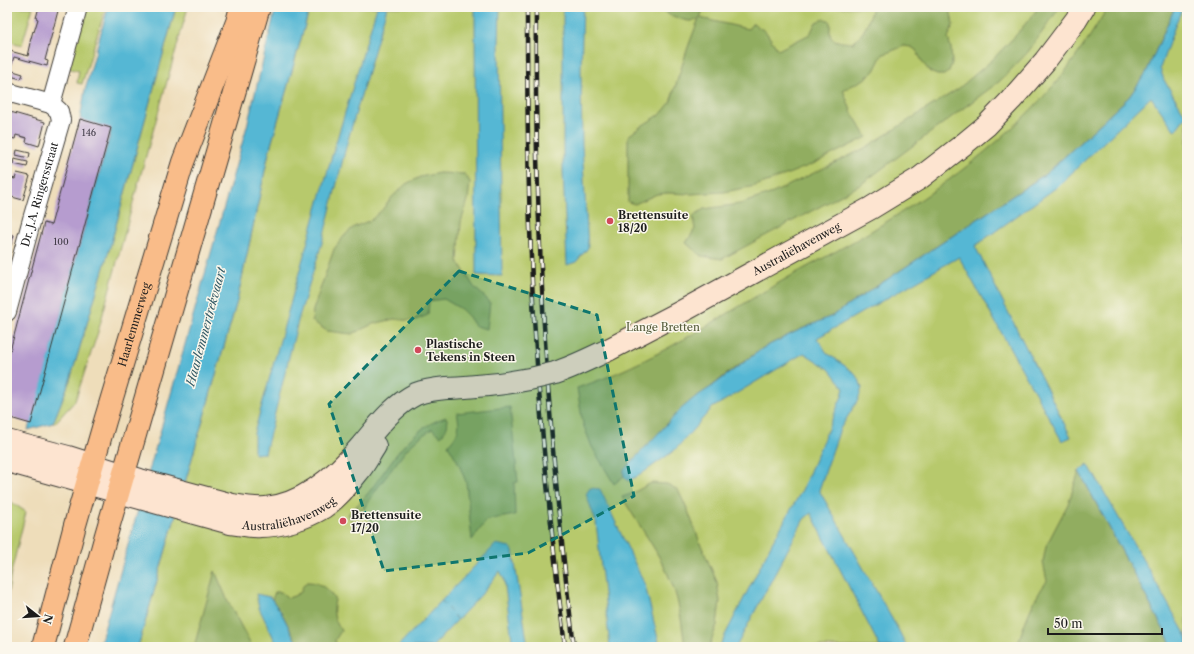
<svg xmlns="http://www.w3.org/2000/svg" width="1194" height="654" font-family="'Libre Caslon Text',serif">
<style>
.green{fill:#b7c96c;stroke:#6a7244}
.forest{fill:#91ad60;stroke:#56643e}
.water{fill:#55b7d4;stroke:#386a78}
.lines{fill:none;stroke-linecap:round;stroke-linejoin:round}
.ferry{stroke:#335a66;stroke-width:1;stroke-dasharray:5 4;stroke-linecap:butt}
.building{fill:#b69ccf}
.street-casing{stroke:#3c3934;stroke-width:20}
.secondary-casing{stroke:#3c3934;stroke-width:24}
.primary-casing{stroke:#3c3934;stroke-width:24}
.street{stroke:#fff;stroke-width:18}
.secondary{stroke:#fde4d0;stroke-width:22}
.primary{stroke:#f9bc89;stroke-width:22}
.rail-casing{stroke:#1c1c1c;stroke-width:4.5}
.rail{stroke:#fbf7ec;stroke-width:3;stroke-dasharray:9;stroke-linecap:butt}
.secondary-bridge-casing{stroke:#3c3934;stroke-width:24;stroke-linecap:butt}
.secondary-bridge{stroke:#fde4d0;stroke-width:22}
.marked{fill:#0f766e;fill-opacity:0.2;stroke:#0f766e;stroke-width:3;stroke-dasharray:8 5;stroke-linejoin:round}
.poi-dot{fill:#d1495b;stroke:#fbf7ec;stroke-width:1.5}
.labels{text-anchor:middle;stroke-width:3;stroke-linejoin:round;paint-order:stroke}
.number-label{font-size:9px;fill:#423c49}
.street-label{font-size:11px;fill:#1c1c1c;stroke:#fbf7ec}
.poi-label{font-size:11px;font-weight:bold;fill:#1c1c1c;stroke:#fbf7ec;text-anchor:start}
.park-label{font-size:11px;fill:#525938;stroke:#fbf7ec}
.water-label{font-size:12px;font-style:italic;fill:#335a66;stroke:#fbf7ec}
</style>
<rect width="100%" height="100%" fill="#fbf7ec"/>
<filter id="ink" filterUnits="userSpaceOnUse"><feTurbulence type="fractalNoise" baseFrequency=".025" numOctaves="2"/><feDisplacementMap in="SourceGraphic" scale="8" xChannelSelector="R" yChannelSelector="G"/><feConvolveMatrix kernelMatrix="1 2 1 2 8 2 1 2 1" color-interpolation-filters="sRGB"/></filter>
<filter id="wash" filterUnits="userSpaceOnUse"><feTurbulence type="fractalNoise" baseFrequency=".012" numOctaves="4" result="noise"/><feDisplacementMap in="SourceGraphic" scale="16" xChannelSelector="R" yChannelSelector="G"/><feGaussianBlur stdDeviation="0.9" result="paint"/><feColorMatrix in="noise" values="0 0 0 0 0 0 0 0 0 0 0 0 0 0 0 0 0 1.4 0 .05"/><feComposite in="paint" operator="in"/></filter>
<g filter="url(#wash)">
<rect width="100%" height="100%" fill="#eeddba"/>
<path class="green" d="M7,7H33L22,45L7,41Z
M84,7H106L82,84L77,83L79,71L67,68Z
M176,7H188L140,177L98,332L75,401L55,423H53L70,380L110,247Z
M310,7H1187V647H138L237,301L269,152Z
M7,499L26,512L11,573L7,600Z"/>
<path class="forest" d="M658,7H704L700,18L748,29L753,23L766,32L778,50L810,34L816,22L823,19L829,20C831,24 830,26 830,30C829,43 844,42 853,43C866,32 868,22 873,7H946L951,13L953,25L948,38L951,48L952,63L949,71L944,75H937L930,72L923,63L916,50L911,47L904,46L882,55L874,71L863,80L843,90L852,113L867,137L813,164L778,178L755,186L724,192L690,194L669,193L657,194L635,204L628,202V136L643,125L661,114L670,103L688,47L699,18C697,19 693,21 690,21C683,21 662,13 658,7Z
M1039,7H1060L1028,52L1000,81L860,185L722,259L701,256L686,243L695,229L693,216L704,209L740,204L773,193L865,148L958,89L991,61L1017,34Z
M1108,7H1175L1146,73L1129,97L1047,173L832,316L795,332L763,348L728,373L711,387L624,470V476L614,484L592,447L583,424L577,388C648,365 711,323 775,285C802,269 830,255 856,240C928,198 998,149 1053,86C1074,62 1091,35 1108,7Z
M439,173L465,174L470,182L468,200L461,222L458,261L474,287L490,302L487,329L475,326L469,317L461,309L444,299L429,301L428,315L413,321L394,319L373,324L352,334L327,331L312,321L313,310L334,249L345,235L354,227L371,220L382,210L392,197L406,184L420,177Z
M510,407L518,482L514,483L515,515L487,520L472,540L466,482L458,462L448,445C458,434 461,428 457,413Z
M446,417C450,425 446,430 441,436L432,429L419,438L407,449L376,490L363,510L351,520L348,514C355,507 363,500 369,492C393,461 407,430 446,417Z
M1079,471L1173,647H1017C1024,624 1032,601 1047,581L1043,562L1046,546L1068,504Z
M651,483L667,484L678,490L688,511L701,545L717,582L720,601L717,625L709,647H685C682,626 680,604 672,584C660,553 639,526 622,497L631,494Z
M215,571L227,599L252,647H194Z
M307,582C321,582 328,589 335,600C332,614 334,618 341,631L335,640L337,647H299L281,612L272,600L275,592H281L288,598L294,596L301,592L303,586Z"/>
<path class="water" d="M108,7H176L110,247L70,380L53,423L28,430L111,131L80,119L85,90Z
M276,7H310L269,152L237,301L138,647H99L247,126Z
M377,7H387L347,143L322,243L299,317L265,453L254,454V433L331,159Z
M475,7H500L499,43L502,276L476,275Z
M563,7H583L581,69L582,145L588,248L576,262L567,265L563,171Z
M1175,7H1183L1176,23L1160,68L1164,80L1186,116L1175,131L1151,97L1057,187L975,246L1071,437L1062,441L959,257L817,338L827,353L852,371L859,379L862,388L858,400L840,429L819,490L899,631L907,647H880L811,513L804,519L736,647H719L772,543L802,490L842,396L844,388L829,369L804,353L712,408L675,450L640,475L628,481L624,476V470L681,409L694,398L711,387L763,348L795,332L832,316L1047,173L1129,97L1146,73Z
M1088,464L1187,637V647H1173L1079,471Z
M590,488L600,489L645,585L660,647H610L596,522L586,494Z
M496,544L510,547L513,551L528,647H513L504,579L500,571L481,595L432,647H397Z
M256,594L270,597L281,612L299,647H278L259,608Z"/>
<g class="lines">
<path class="ferry" d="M442,601L457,620"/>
</g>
<g id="blocks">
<path class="building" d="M39,7H59L45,60L48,61L47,66L14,57L10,70L23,74L21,79L7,75V48L11,49L10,51L28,56L31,43L30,42L33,31L34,32L38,19L36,18Z
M7,111L45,122L39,146L26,142L27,138L16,135L15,139L7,137Z
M80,119L111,128L31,424L7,417V362L44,223L51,225Z
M17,150L30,153L29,158L16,155Z
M14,159L28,162L27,167L13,164Z
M17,173L30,176L23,200L12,197L11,199L7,198V177L15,179Z
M7,233L14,235L7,258Z"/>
</g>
</g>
<g filter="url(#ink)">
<use href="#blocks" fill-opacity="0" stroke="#3c3934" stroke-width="1"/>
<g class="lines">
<g class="street-casing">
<g id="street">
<path d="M7,92L51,104"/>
<path d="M51,104L78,7"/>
<path id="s1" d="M7,312L32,219L61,120L59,111L51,104"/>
</g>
</g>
<g class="secondary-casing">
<g id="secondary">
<path id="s2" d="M608,350L679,313L871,208L920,178L964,144L987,125L1011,100L1045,61L1076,20L1084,7"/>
<path d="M7,441L68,457L140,480L233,505C244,507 255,509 266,508C306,504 339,473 363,444C378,426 394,405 416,394C426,390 435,389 446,388C460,388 474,386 488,385"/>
<path id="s3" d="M7,461L230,523C240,524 250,527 260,526C281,526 306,518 324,507C337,498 349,484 358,472C365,464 369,455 375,446"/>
</g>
</g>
<g class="primary-casing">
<g id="primary">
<path id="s4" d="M43,647L75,525L105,421L183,162L237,22L241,7"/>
<path d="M75,647L106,535L259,7"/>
</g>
</g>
<use href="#street" class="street"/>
<use href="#secondary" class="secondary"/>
<use href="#primary" class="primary"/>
<g class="rail-casing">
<path id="rail" d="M527,7C527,98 528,190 532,281C538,403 550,525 565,647
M536,7C534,221 547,435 574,647"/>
</g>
<use href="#rail" class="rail"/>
<g class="secondary-bridge-casing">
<path id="secondary-bridge" d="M488,385C511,383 533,379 555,373C573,367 591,358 608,350"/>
</g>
<use href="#secondary-bridge" class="secondary-bridge"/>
</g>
</g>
<path class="marked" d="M459,271L597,315L634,496L528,553L384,571L329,404Z"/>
<g class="poi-dot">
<circle cx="610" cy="221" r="4"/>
<circle cx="418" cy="350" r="4"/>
<circle cx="343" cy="521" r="4"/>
</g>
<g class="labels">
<g class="number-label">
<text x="89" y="136">146</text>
<text x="61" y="245">100</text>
</g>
<g class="street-label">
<text dy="4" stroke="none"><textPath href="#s1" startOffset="122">Dr. J.A. Ringersstraat</textPath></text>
<text dy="4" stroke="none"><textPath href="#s2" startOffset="214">Australiëhavenweg</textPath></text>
<text dy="4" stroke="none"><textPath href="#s4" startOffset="335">Haarlemmerweg</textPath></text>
<text dy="4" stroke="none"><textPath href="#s3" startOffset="293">Australiëhavenweg</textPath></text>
</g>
<g class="poi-label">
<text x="618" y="219">Brettensuite<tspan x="618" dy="13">18/20</tspan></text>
<text x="426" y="348">Plastische<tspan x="426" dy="13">Tekens in Steen</tspan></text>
<text x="351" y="519">Brettensuite<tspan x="351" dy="13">17/20</tspan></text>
</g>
<g class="park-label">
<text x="663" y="331">Lange Bretten</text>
</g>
<g class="water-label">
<text transform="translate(206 327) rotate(-75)" y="4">Haarlemmertrekvaart</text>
</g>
</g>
<rect width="1194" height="654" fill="none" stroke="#fbf7ec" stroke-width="24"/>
<g transform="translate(38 616) rotate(107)" stroke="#fbf7ec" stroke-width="3" paint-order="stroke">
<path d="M0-3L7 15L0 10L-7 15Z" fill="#1c1c1c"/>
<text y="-6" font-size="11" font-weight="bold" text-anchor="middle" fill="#1c1c1c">N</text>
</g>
<path d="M1048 628v6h114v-6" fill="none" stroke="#1c1c1c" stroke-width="2"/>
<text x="1054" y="628" font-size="12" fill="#1c1c1c" stroke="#fbf7ec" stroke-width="3" paint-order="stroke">50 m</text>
</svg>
